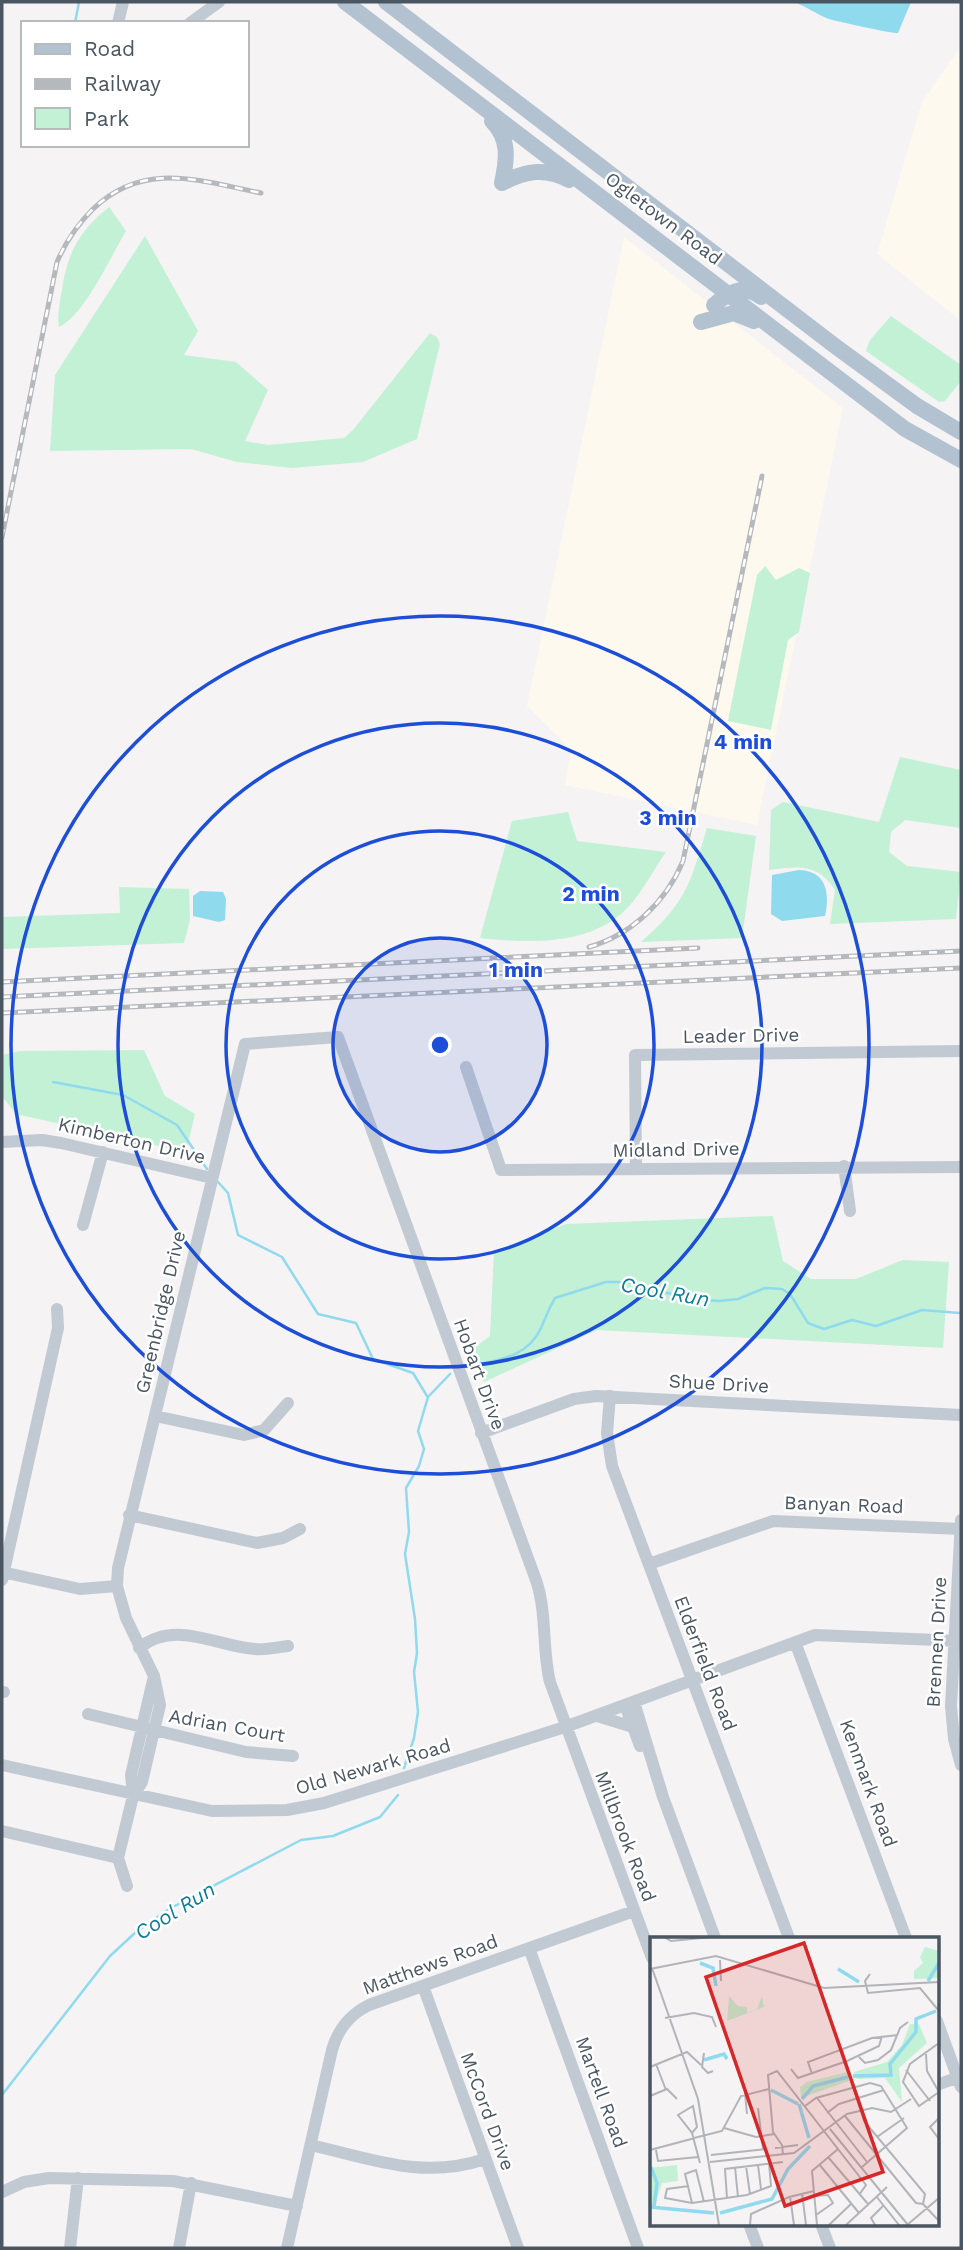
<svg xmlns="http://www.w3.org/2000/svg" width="963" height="2250" font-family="'Work Sans',sans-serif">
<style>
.commercial{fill:#fdf9ef}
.green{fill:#c3f1d5}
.water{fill:#90daee}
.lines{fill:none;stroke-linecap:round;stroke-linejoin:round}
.stream{stroke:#90daee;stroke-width:2.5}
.minor{stroke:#c1cad2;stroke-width:12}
.major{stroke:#b3c2d1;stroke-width:16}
.rail-casing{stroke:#b5b8bd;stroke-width:5}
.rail{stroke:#fff;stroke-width:2.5;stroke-dasharray:8;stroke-linecap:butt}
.ring{fill:none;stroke:#1d4ed8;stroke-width:3.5}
.labels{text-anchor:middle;stroke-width:5;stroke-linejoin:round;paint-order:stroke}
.street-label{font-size:19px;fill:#4a5661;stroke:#fff}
.water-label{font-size:21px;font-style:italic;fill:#0c7c9b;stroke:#fff}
.inset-river{fill:none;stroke:#90daee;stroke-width:3.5}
.inset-road{fill:none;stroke:#b1b4b9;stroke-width:2}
.view{fill:#d62828;fill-opacity:0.15;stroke:#d62828;stroke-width:3.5}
.inset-edge{fill:none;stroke:#4a5661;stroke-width:3.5}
.centre{fill:#1d4ed8;stroke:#fff;stroke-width:3.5}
.ring-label{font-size:21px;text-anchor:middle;font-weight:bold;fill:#1d4ed8;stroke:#fff;stroke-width:5;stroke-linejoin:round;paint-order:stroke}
</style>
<rect width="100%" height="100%" fill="#f5f3f3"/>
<path class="commercial" d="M961,46V321L877,254L922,102Z
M624,237L843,408L757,825L565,785L571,750L527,706Z"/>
<path class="green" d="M109,207L126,231C111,256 84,316 59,327C57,314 60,302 62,289C68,252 79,231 109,207Z
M145,236L198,331L184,355L236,362L268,390L245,441L268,445L344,438L353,430L430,333L437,337L440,344L417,439L363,462L292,468L237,462L191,449L50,451L55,375Z
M891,316L961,365V381L945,401L939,402L866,351L870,340Z
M765,566L776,580L799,568L810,573L799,632L788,640L771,730L728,721L757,575Z
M900,757L961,770V828L905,820L891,832L889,852L907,866L961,872L956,919L830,924L835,890C818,863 798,866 769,870L771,810L783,802L879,822Z
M568,812L577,841L666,852C652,872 639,899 621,914C583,946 526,943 480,938L512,821Z
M707,828L756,836L742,938L641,942C687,902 690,884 707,828Z
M119,887L189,889L190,920L184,943L2,949V917L120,913Z
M144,1050L165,1096L195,1114L186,1152L16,1114L2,1096V1055L20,1051Z
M773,1216L783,1261L811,1279H856L903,1260L949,1262L943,1348L597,1330L484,1382L471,1350L490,1336L494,1251L566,1224Z"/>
<path class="water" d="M794,2H911L898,33C894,34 835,21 829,19C822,17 805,6 794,2Z
M799,870C827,871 830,894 825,916L782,921L771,914L772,875Z
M200,891L223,892L226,899L225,920L219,922L193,916V896Z"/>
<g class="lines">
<path class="stream" d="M75,23L79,2
M53,1082L123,1095L177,1125L207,1169
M218,1182L228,1193L238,1235L282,1257L318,1314L356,1323L373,1359L413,1373L427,1396
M466,1367C495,1360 527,1359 541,1328C546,1317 549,1308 555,1298L606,1282H627L690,1299L719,1301L738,1299L765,1288L782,1289L790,1294L808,1323L824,1329L852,1320L876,1326L922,1310L960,1313
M404,1768L414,1738L418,1712L414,1672L417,1653L415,1619L405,1554L409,1532L406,1488L419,1466L424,1449L418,1431L428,1397L450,1374
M2,2095L110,1956L136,1932L169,1909L301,1840L333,1836L380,1817L398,1795"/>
<path class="minor" d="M118,23L123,2
M190,23L219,2
M466,1067L501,1170L961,1167
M2,1142L42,1140L61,1143L212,1178
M844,1166L850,1211
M636,1169L635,1055L961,1051
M83,1225L103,1152
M610,1396L607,1433L612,1466L789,1938
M155,1416L244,1435L264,1430L288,1403
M481,1433L574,1399L596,1396L961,1415
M129,1515L257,1543L283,1538L300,1529
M961,1520L951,1706L954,1739L961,1765
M649,1564L773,1521L961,1529
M2,1572L80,1589L117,1586
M2,1580L58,1328L57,1309
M795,1642L906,1938
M139,1648C175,1619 215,1646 255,1649C266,1650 278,1647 288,1646
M2,1692H4
M634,1702L663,1797L715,1938
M625,1705L640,1746
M88,1714L246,1752L293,1756
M597,1716L633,1727
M2,1765L212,1811L287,1810L324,1803L565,1727L815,1635L961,1641
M133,1796L131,1775L153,1680
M2,1831L118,1858
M127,1886L118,1858L133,1796L142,1782L160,1705L154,1676L126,1618L117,1586L118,1568L245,1044L338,1037L537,1583C547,1616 542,1649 550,1682L652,1958
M529,1948L638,2248
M423,1986L518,2248
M937,2021L961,2087
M937,2085L961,2076
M311,2145C372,2159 423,2180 485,2159
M2,2192L24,2182L49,2178L173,2181L297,2206
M749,2224L758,2248
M821,2224L830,2248
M70,2248L78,2178
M179,2248L191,2183
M287,2248L332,2050C338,2029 349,2015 369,2005L634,1911"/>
<path class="major" d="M345,2L905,429L961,460
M386,2L835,346L917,406L961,432
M492,121C510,139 507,160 502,183
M502,183C525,171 545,167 569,180
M714,305C728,293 743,283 761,297
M701,322L734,313L754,321"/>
<g class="rail-casing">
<path id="rail" d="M2,537L57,262C66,241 77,225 93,209C144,160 200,181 261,193
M589,947C631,935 666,902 683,861L762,476
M2,982L698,948
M2,997L961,951
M2,1013L961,968"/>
</g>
<use href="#rail" class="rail"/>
</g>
<circle cx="440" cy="1045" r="107" fill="#1d4ed8" fill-opacity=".12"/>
<g class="ring">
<circle cx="440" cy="1045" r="107"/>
<circle cx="440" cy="1045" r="214"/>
<circle cx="440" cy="1045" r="322"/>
<circle cx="440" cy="1045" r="429"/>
</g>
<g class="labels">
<g class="street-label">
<text transform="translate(664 218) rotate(37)" y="7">Ogletown Road</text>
<text transform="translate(741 1035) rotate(-1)" y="7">Leader Drive</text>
<text transform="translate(132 1140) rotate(13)" y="7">Kimberton Drive</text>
<text transform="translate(676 1149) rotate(-1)" y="7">Midland Drive</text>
<text transform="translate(160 1312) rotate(-77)" y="7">Greenbridge Drive</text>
<text transform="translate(480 1374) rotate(70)" y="7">Hobart Drive</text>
<text transform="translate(719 1383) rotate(3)" y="7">Shue Drive</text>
<text transform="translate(844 1504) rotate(2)" y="7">Banyan Road</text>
<text transform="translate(936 1642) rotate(-87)" y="7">Brennen Drive</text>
<text transform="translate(706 1663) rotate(69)" y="7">Elderfield Road</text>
<text transform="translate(227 1725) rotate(10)" y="7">Adrian Court</text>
<text transform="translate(373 1766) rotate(-16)" y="7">Old Newark Road</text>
<text transform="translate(869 1783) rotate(70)" y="7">Kenmark Road</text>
<text transform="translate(626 1836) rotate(69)" y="7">Millbrook Road</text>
<text transform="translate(430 1964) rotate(-20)" y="7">Matthews Road</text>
<text transform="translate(602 2092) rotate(70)" y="7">Martell Road</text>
<text transform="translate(488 2111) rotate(70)" y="7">McCord Drive</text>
</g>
<g class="water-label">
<text transform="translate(665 1292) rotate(10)" y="7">Cool Run</text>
<text transform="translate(175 1911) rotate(-32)" y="7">Cool Run</text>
</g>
</g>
<g transform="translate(650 1937)">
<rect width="289" height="289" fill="#f5f3f3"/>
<path d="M275,10L289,14V41L264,42V34L273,26L270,20ZM79,59L88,69L97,70V76L107,72L112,59L114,70L77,84ZM260,87H269L277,106L249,131L252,165L235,141L207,142L204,135L237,125L252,108ZM197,135L199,144L151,161L150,150L157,145ZM27,228L28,244L12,246L4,271L0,270V231Z" fill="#c3f1d5"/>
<path class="inset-river" d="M50,26L63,31L66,49M188,32L209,45M278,44L289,26M54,123L74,117L77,122M203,139L241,138L240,127L266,95V82L286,74M121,153L148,167M152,162L163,149L198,140M149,167L159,201M1,230L7,246L4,270M0,270L64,276M70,276L122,262L138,232L160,209"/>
<path class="inset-road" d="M14,0L21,4L62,0M70,23L71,44M2,31L48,162L69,288M0,32L66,19L174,51L289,45M220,37L215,44L218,56L270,51L289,74M15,81L44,76L62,80L66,90M289,106L260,127L253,145L269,169L289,155M192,113L214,184L275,257L273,267M54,116L52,130L58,136L63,134M276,117L277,134L289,155M209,120L215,126L228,123L241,113L250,91L258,85M6,127L16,153M0,130L37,115L51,128M141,132L148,141L197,124L229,109L232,99M256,133L280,164M162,137L158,125L222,101L248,98M95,156L97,177M0,159L17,152L27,162M167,161L217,225M155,169L166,161L220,146L231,149L257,191L212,230M108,171L113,212M177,176L189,167L234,153M195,179L266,266L273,267L289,284M289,181L280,190L289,202M74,191L106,200L124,197M180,192L258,288M42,196L47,190L43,169L28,178L42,196L50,226M227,200L254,181M44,201L72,194L91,159L119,152M125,211L148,208M0,213L45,201M6,213L8,224L48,220M61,218L116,212M133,218L132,208L123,195L118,138L127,134L216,248L209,258M178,220L218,267M60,225L144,216L197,177L222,171L241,175L261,162M169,227L209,276M108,228L111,252M96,229L100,257M85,230L88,260M39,249L17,252L15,261L42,266L97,258L121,249L119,226M152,256L156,288M140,259L144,288M164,259L178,258L183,266L166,278M226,259L249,288M77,261L75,232L133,225M42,266L35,237L46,233L54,265M100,288L101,277L139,260L164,254M167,288L162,234L188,212M179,288L201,267M196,288L237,250M225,288L221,281L233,269M257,288L289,261"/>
<path class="view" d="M154,6L233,235L135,269L56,40Z"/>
<rect width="289" height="289" class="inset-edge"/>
</g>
<circle cx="440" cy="1045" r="10" class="centre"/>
<g class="ring-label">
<text x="743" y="749">4 min</text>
<text x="668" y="825">3 min</text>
<text x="591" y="901">2 min</text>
<text x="516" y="977">1 min</text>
</g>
<rect width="963" height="2250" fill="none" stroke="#4a5661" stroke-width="7"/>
<rect x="21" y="21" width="228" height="126" fill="#ffffff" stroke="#b7bbc0" stroke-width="2"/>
<rect x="35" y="44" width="35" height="10" fill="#b3c2d1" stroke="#b7bbc0" stroke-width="2"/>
<text x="84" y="56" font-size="21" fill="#4a5661">Road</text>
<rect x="35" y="79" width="35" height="10" fill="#b5b8bd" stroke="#b7bbc0" stroke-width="2"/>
<text x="84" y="91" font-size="21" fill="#4a5661">Railway</text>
<rect x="35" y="108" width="35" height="21" fill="#c3f1d5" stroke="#b7bbc0" stroke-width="2"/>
<text x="84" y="126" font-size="21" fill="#4a5661">Park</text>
</svg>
